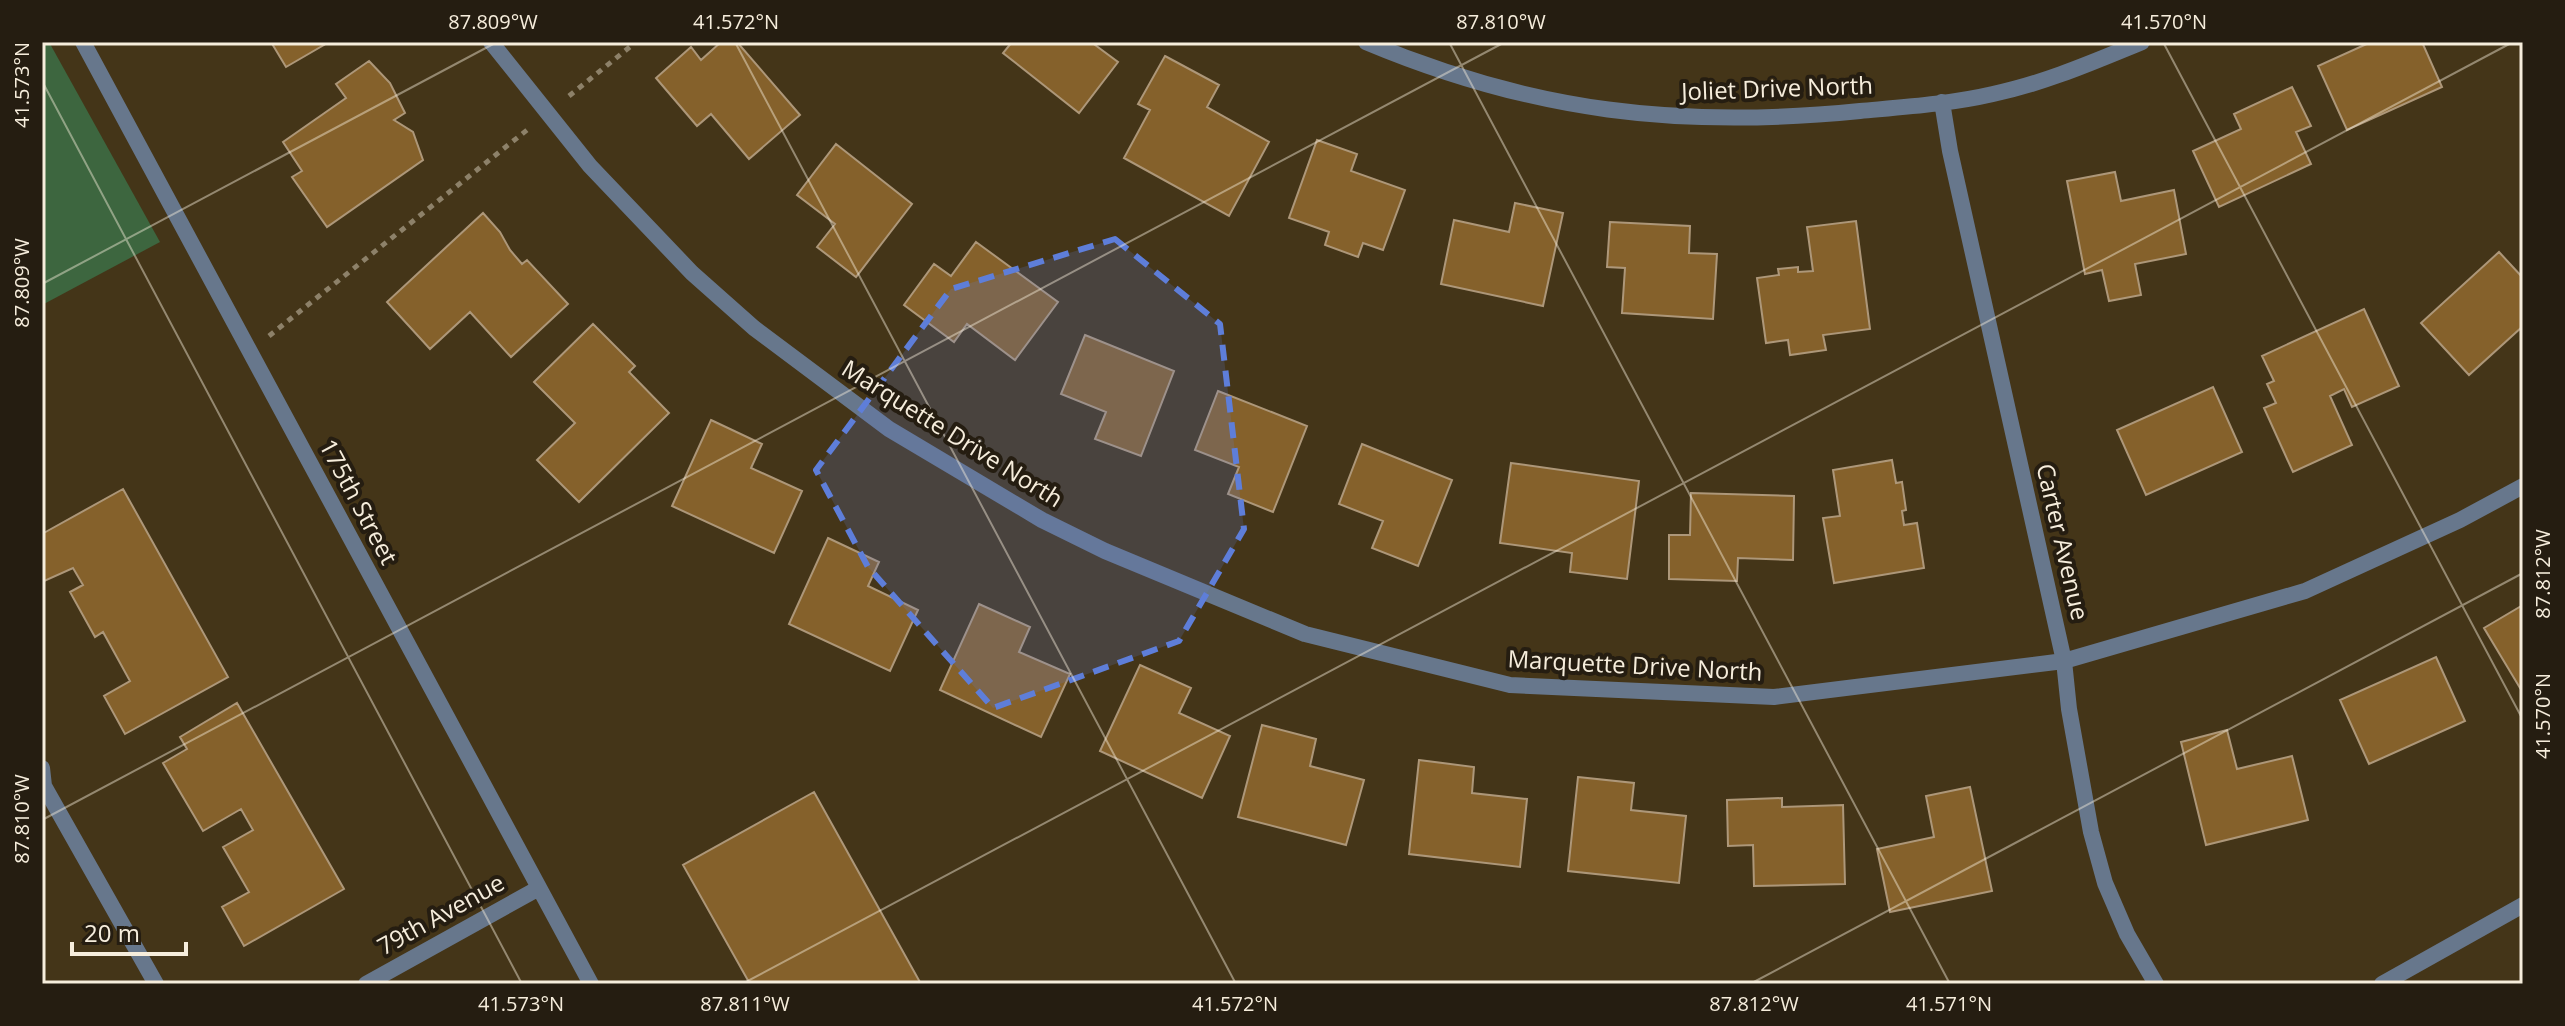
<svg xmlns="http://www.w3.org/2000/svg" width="2565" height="1026" font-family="'Open Sans',sans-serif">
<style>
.green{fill:#3d663f}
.building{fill:#85612b;stroke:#ad9779;stroke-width:2}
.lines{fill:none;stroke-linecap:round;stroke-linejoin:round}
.path{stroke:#8d8169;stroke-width:5;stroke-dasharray:6 6;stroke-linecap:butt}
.minor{stroke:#67778c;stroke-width:16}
.tertiary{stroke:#67778c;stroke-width:16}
.marked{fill:#5e7ed9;fill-opacity:0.2;stroke:#5e7ed9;stroke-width:6;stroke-dasharray:16 10;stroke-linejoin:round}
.ticks{fill:none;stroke:#f6eddc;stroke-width:2;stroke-opacity:0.45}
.labels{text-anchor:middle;stroke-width:8;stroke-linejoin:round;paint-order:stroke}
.street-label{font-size:24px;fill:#f6eddc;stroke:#251d11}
.neatline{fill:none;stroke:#f6eddc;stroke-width:3}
.ticks-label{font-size:20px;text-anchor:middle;fill:#f6eddc}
</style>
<rect width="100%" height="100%" fill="#443518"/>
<path class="green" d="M42,42H49L160,242L42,305Z"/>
<path class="building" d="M271,42H329L286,67Z
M721,42H737L800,115L749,159L711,114L697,126L656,78L691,47L701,60Z
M1012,42H1091L1118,62L1079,113L1003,53Z
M2371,42H2422L2442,87L2347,130L2318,66Z
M1165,56L1219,85L1207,107L1269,142L1229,216L1124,158L1150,110L1138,104Z
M369,61L390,83L405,113L394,120L413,132L423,160L327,227L292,177L302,171L283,142L346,98L336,84Z
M2292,87L2311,126L2296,132L2311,164L2219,207L2193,151L2241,129L2234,114Z
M1317,140L1357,154L1351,171L1405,190L1383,250L1363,243L1358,257L1325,245L1329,232L1289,218Z
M836,144L912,204L856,277L817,247L835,224L797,195Z
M2115,172L2121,201L2174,190L2186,254L2135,264L2141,295L2109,301L2102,270L2085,274L2067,181Z
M1515,203L1563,213L1543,306L1441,284L1454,220L1509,232Z
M483,213L500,232L510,250L522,264L527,260L568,304L511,357L470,312L430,349L387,302Z
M1856,221L1870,329L1823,335L1826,350L1790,355L1788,340L1766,343L1757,278L1779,275L1778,269L1798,267V272L1813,271L1807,227Z
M1610,222L1690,226L1689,253L1717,254L1713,319L1622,313L1625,268L1607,267Z
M976,242L1058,302L1015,360L967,324L954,342L904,305L934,264L951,276Z
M2499,252L2523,278V326L2469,375L2421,323Z
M2364,309L2399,386L2352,407L2344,389L2330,396L2352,445L2293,472L2264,408L2276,403L2267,384L2274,381L2262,356Z
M593,324L635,366L629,372L669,413L579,502L537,460L575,423L534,382Z
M1085,335L1174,371L1141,456L1095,439L1106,412L1061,394Z
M2213,387L2242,452L2146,495L2117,430Z
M1218,391L1307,426L1273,512L1228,494L1239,467L1195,450Z
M711,420L762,444L751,468L802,491L774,553L672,506Z
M1362,444L1452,480L1418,566L1372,548L1383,521L1339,504Z
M1892,460L1896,483L1902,482L1906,510L1902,511L1904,525L1917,523L1924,568L1834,583L1823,518L1840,516L1833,470Z
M1511,463L1639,481L1627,579L1570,572L1572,553L1500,543Z
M123,489L228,677L125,734L104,696L130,681L103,632L95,637L70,592L83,585L73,568L42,582V534Z
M1691,493L1794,496L1793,560L1738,558L1737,581L1669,579V535H1690Z
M828,538L879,562L868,586L918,610L890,671L789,624Z
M979,604L1030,627L1019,652L1070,674L1041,737L940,690Z
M2523,605V693L2484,628Z
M2436,657L2465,721L2369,764L2340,700Z
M1140,665L1191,688L1179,713L1230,736L1202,798L1100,751Z
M237,703L344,889L244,946L222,907L249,892L223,847L253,830L241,809L203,831L163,763L187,749L180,737Z
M1262,725L1316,739L1310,766L1364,780L1346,845L1238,817Z
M2227,730L2237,769L2292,756L2308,820L2206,845L2181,742Z
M1419,760L1474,767L1472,793L1527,799L1520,867L1409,854Z
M1578,777L1634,783L1631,810L1686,816L1679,883L1568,871Z
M1970,787L1992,891L1890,912L1877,849L1934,837L1926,796Z
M814,792L921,984H750L683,865Z
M1782,798V807L1843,805L1845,884L1754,886L1753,845L1728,846L1727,800Z"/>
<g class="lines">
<path class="path" d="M569,96L636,42
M269,336L527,130"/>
<path class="minor" d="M83,42L591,984
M491,42L590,166L692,273L754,328L889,429L1042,520L1105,551L1305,634L1510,685L1774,697L2064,661L2305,591L2460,520L2523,486
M1366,42C1533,112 1680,129 1860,111C1904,107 1950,104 1993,94C2045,83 2093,62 2142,42
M1942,102L1950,151L2064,661L2069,709L2091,832L2105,883L2127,934L2156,984
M42,768L44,786L156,984
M366,984L539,888"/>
<path class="tertiary" d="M2382,984L2523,905"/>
</g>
<path class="marked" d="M1115,239L1220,324L1244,529L1179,641L993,708L868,567L816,470L951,289Z"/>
<path class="ticks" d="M735,42L1236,984M1449,42L1950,984M2163,42L2523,720M42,81L522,984M42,284L497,42M42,820L1505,42M742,984L2513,42M1750,984L2523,573"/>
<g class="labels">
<g class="street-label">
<text transform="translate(1777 89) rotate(-2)" y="8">Joliet Drive North</text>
<text transform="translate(952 434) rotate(32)" y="8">Marquette Drive North</text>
<text transform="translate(358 502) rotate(62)" y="8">175th Street</text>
<text transform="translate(2062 542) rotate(77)" y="8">Carter Avenue</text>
<text transform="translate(1635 666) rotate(3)" y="8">Marquette Drive North</text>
<text transform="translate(441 915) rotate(-29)" y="8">79th Avenue</text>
</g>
</g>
<rect width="2565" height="1026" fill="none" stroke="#251d11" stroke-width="88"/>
<path d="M72 942v12h114v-12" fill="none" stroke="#f6eddc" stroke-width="4"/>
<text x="84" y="942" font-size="24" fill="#f6eddc" stroke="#251d11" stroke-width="6" paint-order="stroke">20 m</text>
<rect x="44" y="44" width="2477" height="938" class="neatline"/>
<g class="ticks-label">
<text x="493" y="29">87.809°W</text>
<text x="736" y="29">41.572°N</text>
<text x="1501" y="29">87.810°W</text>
<text x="2164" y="29">41.570°N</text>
<text transform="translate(22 85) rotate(-90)" y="7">41.573°N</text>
<text transform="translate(22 283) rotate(-90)" y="7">87.809°W</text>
<text transform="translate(2543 574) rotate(-90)" y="7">87.812°W</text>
<text transform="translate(2543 716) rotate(-90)" y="7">41.570°N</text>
<text transform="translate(22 819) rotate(-90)" y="7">87.810°W</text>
<text x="521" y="1011">41.573°N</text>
<text x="745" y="1011">87.811°W</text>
<text x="1235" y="1011">41.572°N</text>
<text x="1754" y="1011">87.812°W</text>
<text x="1949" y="1011">41.571°N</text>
</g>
</svg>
